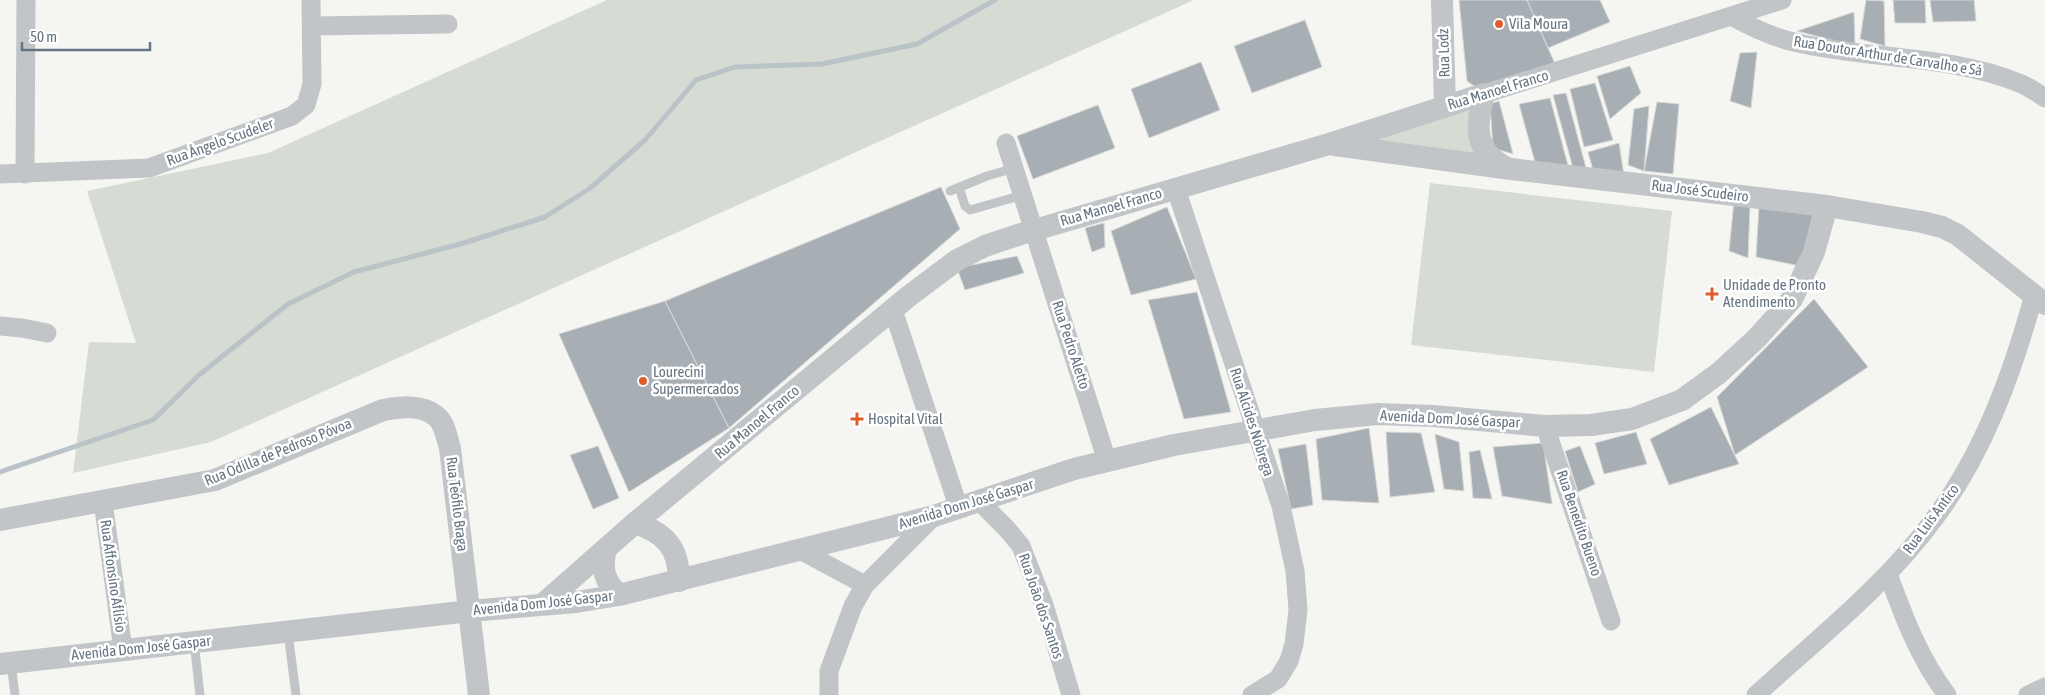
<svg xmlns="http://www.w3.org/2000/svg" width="2045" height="695" font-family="'Asap Condensed',sans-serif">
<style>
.green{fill:#d6dcd3}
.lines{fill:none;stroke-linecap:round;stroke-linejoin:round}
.stream{stroke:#b9c3c8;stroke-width:5}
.building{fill:#a7aeb4;stroke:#d7d7d5}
.service{stroke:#c1c5c8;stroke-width:9}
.minor{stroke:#c1c5c8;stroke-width:19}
.tertiary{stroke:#c1c5c8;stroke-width:22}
.poi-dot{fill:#de5d2a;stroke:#fff;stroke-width:2}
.labels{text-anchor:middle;stroke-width:5;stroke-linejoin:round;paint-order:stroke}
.poi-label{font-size:15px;fill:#657482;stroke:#fff;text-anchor:start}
.street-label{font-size:15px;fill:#657482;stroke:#fff}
</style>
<rect width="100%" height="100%" fill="#f5f6f2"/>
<path class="green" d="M607,0H1194L211,442L73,473L89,342L136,343L87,191L268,153Z
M1471,104L1480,158L1367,142Z
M1430,183L1672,211L1654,372L1411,345Z"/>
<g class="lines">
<path class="stream" d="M0,472L153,420L199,375L288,304L354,272L464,243L545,217L589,189L645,140L696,80L735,67L822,64L917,44L995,0"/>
</g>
<path class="building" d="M1459,0H1527L1555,64L1480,90L1467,81Z
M1527,0H1600L1610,22L1548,48Z
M1866,0L1884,1L1885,46L1860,39Z
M1893,0H1925L1926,23H1895Z
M1930,0H1974L1976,21L1933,22Z
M1854,12L1855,46L1797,31Z
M1305,20L1322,67L1252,93L1234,46Z
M1757,52L1751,108L1730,101L1740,53Z
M1201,62L1220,110L1149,138L1131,89Z
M1630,66L1641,93L1610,119L1597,76Z
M1595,83L1613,140L1584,147L1570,89Z
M1566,93L1586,168H1573L1553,95Z
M1550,98L1570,173L1536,166L1519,104Z
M1499,101L1513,154L1493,148L1490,104Z
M1657,102L1679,104L1673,174L1644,171Z
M1098,105L1115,148L1033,179L1017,136Z
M1649,106L1644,171L1628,165L1634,109Z
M1619,143L1624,176L1593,170L1588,152Z
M941,187L960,229L729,428L665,301Z
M1734,201L1750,205L1748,258L1729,251Z
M1167,207L1196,279L1131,295L1111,231Z
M1759,207L1813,215L1800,266L1756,257Z
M1104,223L1105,247L1092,252L1085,228Z
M1017,256L1024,273L965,290L957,268Z
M1197,292L1231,412L1184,419L1148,300Z
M1814,299L1868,367L1735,455L1717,397Z
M665,301L729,428L629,492L559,334Z
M1711,407L1739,464L1669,485L1650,439Z
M1369,428L1379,503L1322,500L1316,439Z
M1386,432L1421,433L1435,492L1390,497Z
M1636,432L1647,464L1604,474L1595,443Z
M1435,434L1459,442L1464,491L1444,489Z
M1543,443L1552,504L1502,496L1493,447Z
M1306,444L1313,505L1291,509L1278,449Z
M598,446L619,498L593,509L570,455Z
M1580,446L1595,484L1578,492L1565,451Z
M1480,450L1492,499L1473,498L1469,452Z"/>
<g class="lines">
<path class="service" d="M959,187L965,206L970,210L1023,195
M950,191L987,176L1015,168
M288,632L296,695
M194,642L200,695
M11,663L15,695"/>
<path class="minor" d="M1731,16C1751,27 1771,37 1794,42C1868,60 1948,54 2019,83C2028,86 2037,93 2045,98
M312,26L448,24
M1484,94L1782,0
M1006,143L1107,461
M0,174L149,168L292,116L306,105L312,84L311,0
M25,174L26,0
M1176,189L1281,506L1295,571L1298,610L1294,644L1289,661L1278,679L1252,695
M893,310L959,509
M0,326L22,328L47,333
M1545,426L1611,621
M103,501L123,650
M980,502L1007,529L1021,546L1044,605L1071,695
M800,550L865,585
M1888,574C1904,617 1919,658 1947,695
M829,695V671L853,606L865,585L934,516
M1756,695C1817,639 1885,586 1934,519C1984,453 2012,374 2034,295
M2028,695L2045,687"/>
<path class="tertiary" d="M1442,0L1445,106
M1484,94C1475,128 1474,151 1507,168
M1335,145L1511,169L1827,206L1922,222L1942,227L1958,235L2045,304
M0,520L215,480L383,410C400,407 421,404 436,416C445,423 447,439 450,448L479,695
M635,523C665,533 679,547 679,581
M606,549C601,569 604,581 619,595
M542,605L635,523L909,296L957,260L985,246L1021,234L1329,144L1484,94
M0,664L470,611L576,602L619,595L934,516L1074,469L1174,445L1315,420L1378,414L1433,416L1545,426L1591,425L1632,419L1682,400L1719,373L1757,338L1792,299L1814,252L1827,206"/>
</g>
<g class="poi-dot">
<circle cx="1499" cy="24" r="5"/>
<path d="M1709.5 286.5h5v5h5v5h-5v5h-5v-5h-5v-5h5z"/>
<circle cx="643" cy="381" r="5"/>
<path d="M854.5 411.5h5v5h5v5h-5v5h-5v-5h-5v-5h5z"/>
</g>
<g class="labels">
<g class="poi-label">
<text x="1509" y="29">Vila Moura</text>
<text x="1723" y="290">Unidade de Pronto<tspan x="1723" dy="17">Atendimento</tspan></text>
<text x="653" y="377">Lourecini<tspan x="653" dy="17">Supermercados</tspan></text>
<text x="868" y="424">Hospital Vital</text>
</g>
<g class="street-label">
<text transform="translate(1444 53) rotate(-92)" y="5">Rua Lodz</text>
<text transform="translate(1888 56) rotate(9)" y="5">Rua Doutor Arthur de Carvalho e Sá</text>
<text transform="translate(1498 90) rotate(-17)" y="5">Rua Manoel Franco</text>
<text transform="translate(220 142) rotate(-20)" y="5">Rua Ângelo Scudeler</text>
<text transform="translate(1700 191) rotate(7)" y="5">Rua José Scudeiro</text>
<text transform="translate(1111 207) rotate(-16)" y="5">Rua Manoel Franco</text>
<text transform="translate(1071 345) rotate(72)" y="5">Rua Pedro Aletto</text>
<text transform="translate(1450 419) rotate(3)" y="5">Avenida Dom José Gaspar</text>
<text transform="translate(757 422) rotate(-40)" y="5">Rua Manoel Franco</text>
<text transform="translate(1252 422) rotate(72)" y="5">Rua Alcides Nóbrega</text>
<text transform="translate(278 452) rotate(-22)" y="5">Rua Odilla de Pedroso Póvoa</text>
<text transform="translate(457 504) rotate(83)" y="5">Rua Teófilo Braga</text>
<text transform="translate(966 504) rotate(-17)" y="5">Avenida Dom José Gaspar</text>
<text transform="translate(1931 519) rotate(-53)" y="5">Rua Luís Antico</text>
<text transform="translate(1579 523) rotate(71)" y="5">Rua Benedito Bueno</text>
<text transform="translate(113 576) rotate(82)" y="5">Rua Affonsino Aflísio</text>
<text transform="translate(543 603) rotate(-6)" y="5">Avenida Dom José Gaspar</text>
<text transform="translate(1041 606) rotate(71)" y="5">Rua João dos Santos</text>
<text transform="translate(141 648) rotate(-6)" y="5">Avenida Dom José Gaspar</text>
</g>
</g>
<path d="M22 42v8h128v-8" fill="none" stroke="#657482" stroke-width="2.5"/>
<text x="30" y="42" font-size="15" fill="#657482" stroke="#ffffff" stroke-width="4" paint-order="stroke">50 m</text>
</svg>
